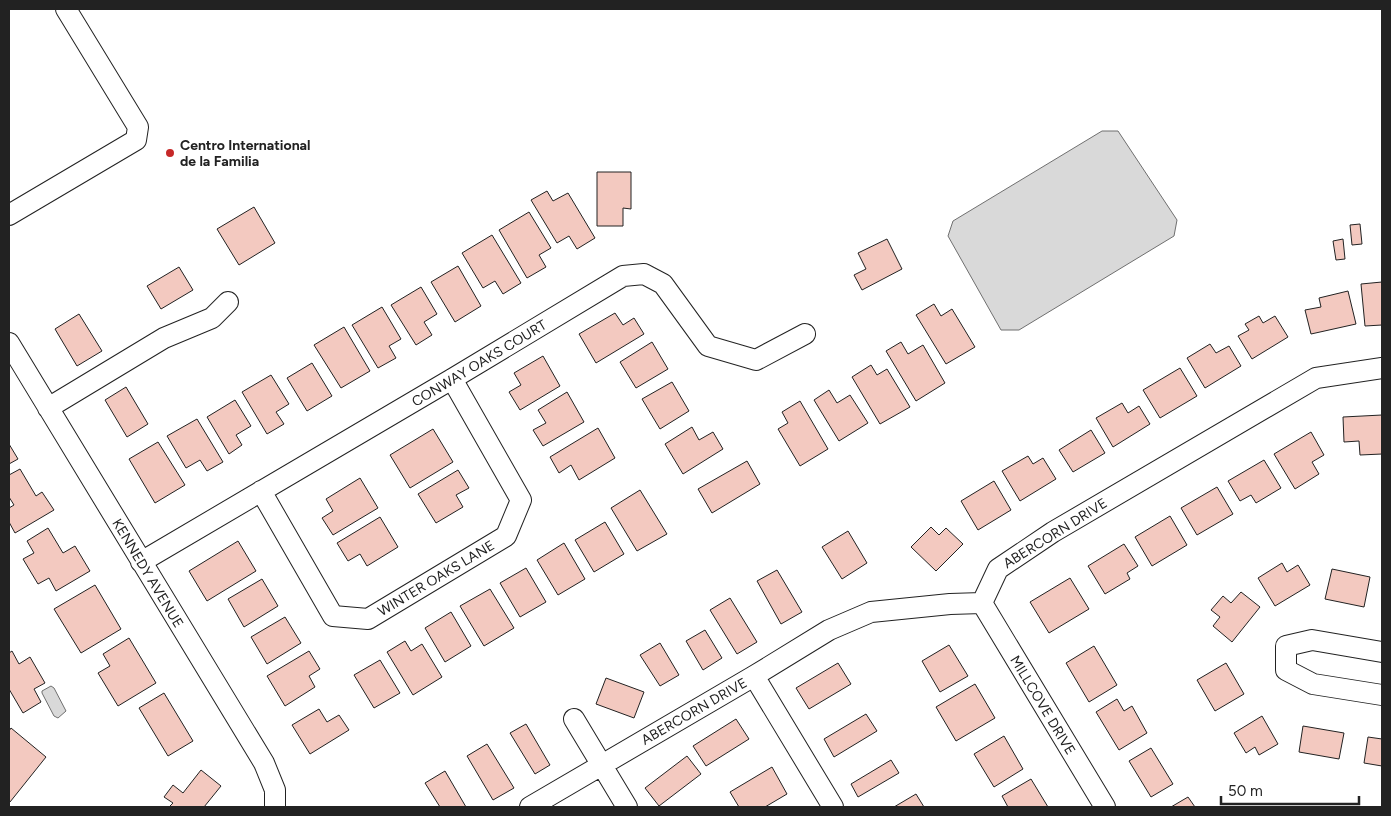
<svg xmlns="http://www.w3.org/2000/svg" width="1391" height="816" font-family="Figtree,sans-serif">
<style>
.water{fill:#d9d9d9;stroke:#6f6f6f}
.building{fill:#f3c9c0;stroke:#222}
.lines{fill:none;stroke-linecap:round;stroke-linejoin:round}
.minor-casing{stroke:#222;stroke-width:22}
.minor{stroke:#fff;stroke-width:20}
.poi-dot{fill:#c62828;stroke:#fff;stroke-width:2}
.labels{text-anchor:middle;stroke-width:4;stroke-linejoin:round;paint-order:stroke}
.poi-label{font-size:14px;font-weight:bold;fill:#222;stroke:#fff;text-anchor:start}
.street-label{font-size:14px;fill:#222;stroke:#fff}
</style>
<rect width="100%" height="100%" fill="#fff"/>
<path class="water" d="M1102,131H1118L1177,220L1174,236L1019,330H1001L948,236L953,221Z
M51,686L54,688L66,711L58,718L54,716L42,693V691Z"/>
<path class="building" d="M597,172H631V209L623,208V226H597Z
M547,191L553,201L568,193L595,238L577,249L569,236L557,243L531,200Z
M254,207L275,243L239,265L217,229Z
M529,212L551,248L539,255L546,267L527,278L499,230Z
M1360,224L1362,244L1352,245L1350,225Z
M492,235L521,283L503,294L495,281L483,288L462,253Z
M887,239L902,269L862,290L854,275L866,269L858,253Z
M1343,239L1345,259L1336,260L1333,241Z
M458,266L481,306L455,322L431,282Z
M179,267L193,290L161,309L147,286Z
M1382,282V325L1365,326L1361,284Z
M421,287L437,314L424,322L432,335L416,345L391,305Z
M1348,291L1356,324L1311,334L1305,310L1321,307L1319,298Z
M934,304L941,316L952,309L975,347L946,364L916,315Z
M382,307L401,339L389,346L396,358L378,368L352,325Z
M615,313L623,325L634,318L644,334L596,363L579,334Z
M79,314L102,351L77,366L55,329Z
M1259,316L1263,323L1275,316L1288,337L1252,359L1238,336L1249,330L1245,324Z
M344,327L370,371L341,388L314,345Z
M652,342L668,369L636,388L620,362Z
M901,342L908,354L923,345L945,383L916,401L886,351Z
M1210,344L1216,353L1229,346L1241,366L1205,388L1187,358Z
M543,356L560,386L520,410L509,392L521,385L514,373Z
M312,363L332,396L307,411L287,378Z
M871,365L877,375L887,369L910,407L880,424L852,377Z
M1180,368L1197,396L1160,418L1143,390Z
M271,375L289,404L276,412L284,424L267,434L242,392Z
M672,382L689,411L660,429L642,399Z
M126,387L148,424L127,437L105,400Z
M829,390L837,403L850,395L868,423L839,441L814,400Z
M567,392L584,422L543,446L533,430L546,423L538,410Z
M235,400L251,426L236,435L242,445L229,454L207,417Z
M800,401L828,449L800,466L778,429L788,423L782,412Z
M1122,403L1128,413L1139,406L1150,424L1113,447L1096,418Z
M1382,415V454L1360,455L1359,441L1344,442L1343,417Z
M197,419L223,462L207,471L200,460L186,468L167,436Z
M692,427L699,440L713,432L723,449L683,474L665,444Z
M598,428L615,458L579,480L571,465L559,473L550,457Z
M433,429L453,462L410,488L390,455Z
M1091,430L1105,453L1073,472L1059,450Z
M1311,432L1324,455L1312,462L1319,474L1295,489L1274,454Z
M158,442L185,485L155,503L129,459Z
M9,444L18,459L9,464Z
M1028,456L1033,464L1043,458L1056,479L1020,501L1002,471Z
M1264,460L1281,488L1256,503L1251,495L1240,501L1228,481Z
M747,461L760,484L712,513L698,489Z
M20,469L36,496L42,492L54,510L15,533L9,522V508L14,505L9,497V475Z
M458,470L469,488L456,495L463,507L436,523L418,494Z
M360,478L378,508L333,535L322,518L333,511L326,499Z
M994,481L1011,510L978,530L961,501Z
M1217,487L1233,514L1197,535L1181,508Z
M640,490L667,534L637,551L611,508Z
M1170,516L1187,545L1152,566L1135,537Z
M380,517L398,547L367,566L360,554L348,561L337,543Z
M605,522L624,554L594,572L575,540Z
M931,527L939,535L946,528L963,544L936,571L911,547Z
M48,528L63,553L75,546L90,571L56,591L49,578L38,584L23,559L34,553L27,541Z
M848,531L867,563L842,579L822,547Z
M238,541L256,571L207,601L189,571Z
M564,543L585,579L558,595L537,560Z
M1124,544L1138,566L1127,573L1130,579L1105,594L1088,566Z
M1282,563L1287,572L1298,565L1310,585L1275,606L1258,578Z
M526,568L546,602L520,617L500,583Z
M1332,569L1370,577L1364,607L1325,599Z
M777,570L802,612L781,624L757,581Z
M1070,578L1089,609L1049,633L1030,602Z
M262,579L278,606L244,627L228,599Z
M95,585L121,629L81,653L54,609Z
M490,589L514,628L484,646L460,606Z
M1241,592L1260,607L1232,642L1213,626L1220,617L1211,610L1223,596L1231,603Z
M730,598L757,642L737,654L710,610Z
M451,612L471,646L445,662L425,628Z
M285,617L301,643L267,664L251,637Z
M705,630L722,658L703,670L686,641Z
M129,638L156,683L118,706L98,673L110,666L103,654Z
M405,641L411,651L422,644L442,677L413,695L387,652Z
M660,643L679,675L660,686L640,655Z
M949,645L968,676L940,692L922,661Z
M1094,646L1117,685L1089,702L1066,663Z
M12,651L19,664L30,657L45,683L34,689L41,702L23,713L9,689V653Z
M309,651L320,669L309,676L315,687L285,706L267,676Z
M380,660L400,693L374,708L354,675Z
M838,663L851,684L809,709L796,688Z
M1226,663L1244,694L1215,711L1197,680Z
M606,678L644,692L634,718L596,704Z
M975,684L995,718L956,741L936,707Z
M164,693L193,741L168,756L139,708Z
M1117,699L1124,711L1132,706L1147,733L1119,750L1096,712Z
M319,709L327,722L339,715L349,730L310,754L292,725Z
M866,714L877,731L834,757L824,739Z
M1262,716L1278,744L1259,755L1255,747L1246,753L1234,733Z
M736,719L749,739L706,766L693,746Z
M526,724L550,765L535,774L510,733Z
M1303,726L1344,733L1339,759L1299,752Z
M11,728L46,757L10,802L9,801V731Z
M1004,736L1023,769L994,787L974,754Z
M1368,737L1382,739V766L1364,763Z
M487,744L514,788L493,800L467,756Z
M1151,748L1173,784L1151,797L1129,761Z
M687,756L701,774L659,806L645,788Z
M891,760L899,773L858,797L851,784Z
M772,767L787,794L765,807H739L730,792Z
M201,770L221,786L204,807H169L173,803L164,797L173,785L183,793Z
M445,771L466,807H440L425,783Z
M1031,779L1048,807H1008L1002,796Z
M916,794L924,807H894Z
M1188,797L1195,807H1171Z"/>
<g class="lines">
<g class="minor-casing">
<path id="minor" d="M9,215L136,140L138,127L66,9
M9,343L264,763L275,790V807
M48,408L164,338L212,318L228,302
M261,491L333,616L368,619L506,536L521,500L452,379
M141,562L452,379L623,276L644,274L663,284L708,346L756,360L805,334
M982,603L998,569L1053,532L1316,378L1382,368
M982,603L1105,807
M1382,652L1312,640L1286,646V670L1313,684L1382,695
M754,676L833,807
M574,719L627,807
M530,807L754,676L829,630L871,612L950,604L982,603"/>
</g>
<use href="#minor" class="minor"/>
</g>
<circle class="poi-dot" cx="170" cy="153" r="5"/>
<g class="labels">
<g class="poi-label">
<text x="180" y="150">Centro International<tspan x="180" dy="16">de la Familia</tspan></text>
</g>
<g class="street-label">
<text transform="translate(479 363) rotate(-31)" y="5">CONWAY OAKS COURT</text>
<text transform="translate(1055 533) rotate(-32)" y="5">ABERCORN DRIVE</text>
<text transform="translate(148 573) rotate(59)" y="5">KENNEDY AVENUE</text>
<text transform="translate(436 578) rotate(-31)" y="5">WINTER OAKS LANE</text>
<text transform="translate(1043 705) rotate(59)" y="5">MILLCOVE DRIVE</text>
<text transform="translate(694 711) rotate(-30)" y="5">ABERCORN DRIVE</text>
</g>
</g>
<rect width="1391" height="816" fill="none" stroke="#222222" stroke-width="20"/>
<path d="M1221 796v8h138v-8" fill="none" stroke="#222222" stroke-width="2.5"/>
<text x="1228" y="796" font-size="15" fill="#222222" stroke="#ffffff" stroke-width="4" paint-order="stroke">50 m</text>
</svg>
